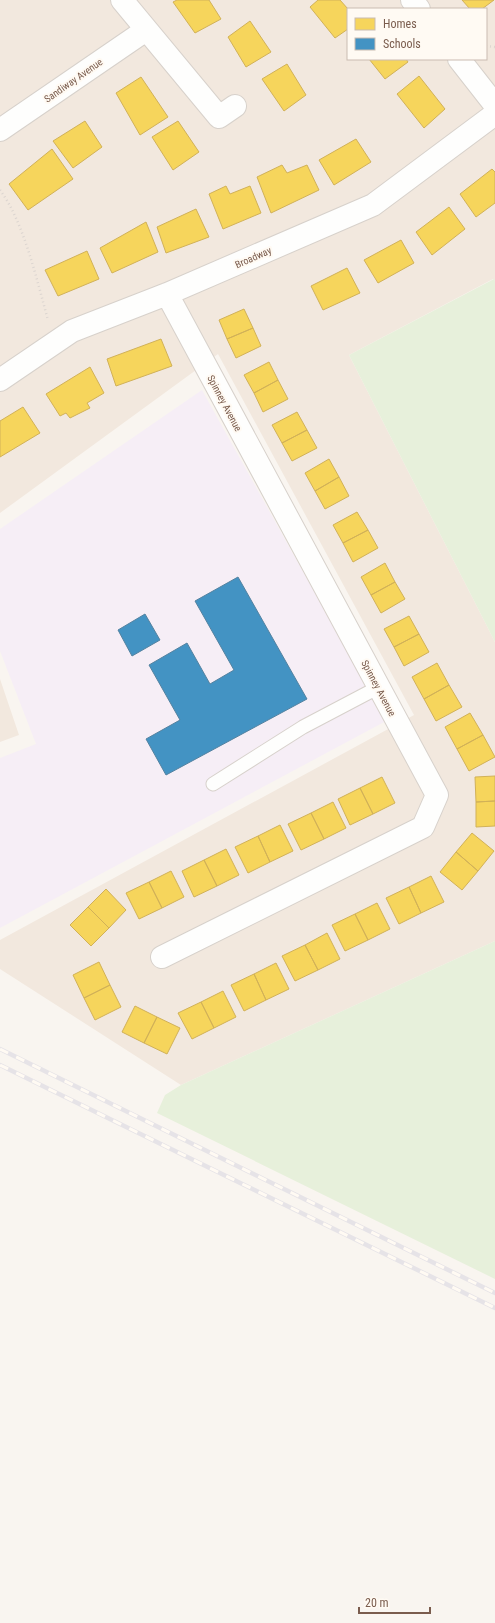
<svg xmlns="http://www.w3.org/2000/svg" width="495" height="1623" font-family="'Roboto Condensed',sans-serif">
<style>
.residential{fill:#f2e8de;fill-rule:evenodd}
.education{fill:#f6eef6}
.green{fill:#e7f0db}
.homes{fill:#f6d55c;stroke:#d1b158}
.schools{fill:#4393c3;stroke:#5482a0}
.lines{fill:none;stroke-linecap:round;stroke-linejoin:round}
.lane-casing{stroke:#d7d1cb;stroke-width:15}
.street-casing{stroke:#d7d1cb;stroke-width:24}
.path{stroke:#dcd5d0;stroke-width:2.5;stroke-dasharray:1 3;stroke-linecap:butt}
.lane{stroke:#fefefd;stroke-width:13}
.street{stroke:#fefefd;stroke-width:22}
.rail-casing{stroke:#e6e3e7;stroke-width:4.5}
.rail{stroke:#fffaf3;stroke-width:3;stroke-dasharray:9;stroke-linecap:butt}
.labels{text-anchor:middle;stroke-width:4;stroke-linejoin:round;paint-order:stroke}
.street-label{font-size:10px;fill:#7a5c4d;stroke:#fffaf3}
</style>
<rect width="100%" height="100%" fill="#f9f5f0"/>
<path class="residential" d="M0,0H495V281L493,279L349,355L495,642V941L181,1085L0,969V940L414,715L218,354L0,513ZM348,9H486V59H348Z
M0,679L19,735L0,742Z"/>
<path class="education" d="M202,390L386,721L0,928V758L36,744L0,651V529Z"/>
<path class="green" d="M494,279L495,281V642L349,355Z
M495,941V1279L157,1113L165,1095L181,1085Z"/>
<path class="homes" d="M177,0H209L221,19L195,33L173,2Z
M318,0H340L348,9V29L335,38L310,7Z
M462,0H494L482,9H470Z
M250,21L271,52L246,67L228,37Z
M369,59H406L408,62L385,79Z
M287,64L306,95L284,111L262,79Z
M419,76L445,109L424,128L397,94Z
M141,77L168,117L140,135L116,93Z
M85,121L102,147L73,168L53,141Z
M178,121L199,152L173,170L152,137Z
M356,139L371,162L334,185L319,160Z
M52,149L73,179L28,210L9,184Z
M282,165L287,173L307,165L319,190L271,213L257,177Z
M492,169L495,172V203L476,217L460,194Z
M226,186L230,194L250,186L261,213L223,229L209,194Z
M449,207L465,229L432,255L416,232Z
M196,209L209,237L166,253L157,227Z
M146,222L158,252L112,273L100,248Z
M401,240L414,263L378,283L364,260Z
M87,251L99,279L58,296L45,270Z
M347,268L360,293L323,310L311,286Z
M244,309L253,328L227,339L219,320Z
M253,328L261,346L236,358L227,339Z
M161,339L172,366L116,386L107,359Z
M269,362L278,380L254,393L244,375Z
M90,367L104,393L87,403L90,408L70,418L66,413L60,416L46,394Z
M278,380L288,399L263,412L254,393Z
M23,407L40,433L0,457V421Z
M297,412L307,430L282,443L272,425Z
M307,430L317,448L292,461L282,443Z
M329,459L339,477L315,491L305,473Z
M339,477L349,496L325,509L315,491Z
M357,512L368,530L343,543L333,525Z
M368,530L378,548L353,562L343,543Z
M385,563L395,582L371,595L361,577Z
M395,582L405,599L381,613L371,595Z
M409,616L419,634L394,647L384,629Z
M419,634L429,652L404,666L394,647Z
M437,663L449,685L424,699L412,677Z
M449,685L462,707L436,721L424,699Z
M470,713L483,735L457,749L445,727Z
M483,735L495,757L469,771L457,749Z
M495,776V801L476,802L475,777Z
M382,777L395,803L373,814L360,788Z
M360,788L373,814L350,825L338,799Z
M495,801V826L476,827V802Z
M333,802L346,828L324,839L311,813Z
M311,813L324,839L301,850L288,824Z
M280,825L293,851L270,862L258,836Z
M472,833L494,851L478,871L456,852Z
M258,836L270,862L248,873L235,847Z
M226,849L239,875L217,886L204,860Z
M456,852L478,871L462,890L440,872Z
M204,860L217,886L194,897L182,871Z
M171,871L184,897L162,908L149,882Z
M431,876L444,902L421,913L409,887Z
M149,882L162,908L139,919L126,893Z
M409,887L421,913L399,924L386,898Z
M106,889L126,910L109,928L88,907Z
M377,903L390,929L368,940L355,914Z
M88,907L109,928L91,946L70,925Z
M355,914L368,940L345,951L332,925Z
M327,933L340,959L318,970L305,945Z
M305,945L318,970L295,981L282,956Z
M99,962L110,985L84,998L73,975Z
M276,963L289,989L266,1000L254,974Z
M254,974L266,1000L244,1011L231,985Z
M110,985L121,1007L95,1020L84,998Z
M223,991L236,1017L214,1028L201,1002Z
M201,1002L214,1028L192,1039L178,1013Z
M135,1006L157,1017L144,1043L122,1032Z
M157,1017L180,1028L167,1054L144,1043Z"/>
<path class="schools" d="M238,577L307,699L166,775L146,739L180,720L149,665L187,643L210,684L234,670L195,601Z
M145,614L160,640L132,656L118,630Z"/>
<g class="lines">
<g class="lane-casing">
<path id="lane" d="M213,784L303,727L379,687"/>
</g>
<g class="street-casing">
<path id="street" d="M122,0L219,117L235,106
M412,0L419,9
M459,59L495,105
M0,130L146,30
M0,380L72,331L167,294L373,205L495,114
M162,957L423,827L437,795L167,294"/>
</g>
<path class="path" d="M486,46L495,47
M0,190C24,222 37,281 48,320"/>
<use href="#lane" class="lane"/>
<use href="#street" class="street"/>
<g class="rail-casing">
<path id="rail" d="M0,1049L495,1293
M0,1065L495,1308"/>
</g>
<use href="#rail" class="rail"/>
</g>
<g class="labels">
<g class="street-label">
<text transform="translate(73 80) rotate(-35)" y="4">Sandiway Avenue</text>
<text transform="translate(253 257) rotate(-24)" y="4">Broadway</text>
<text transform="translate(225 403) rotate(62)" y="4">Spinney Avenue</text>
<text transform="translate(379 688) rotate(62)" y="4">Spinney Avenue</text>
</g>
</g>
<rect x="347" y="8" width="140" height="52" fill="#fffaf3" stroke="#cabbb1"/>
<rect x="355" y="18" width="20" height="12" fill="#f6d55c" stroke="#cabbb1"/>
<text x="383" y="28" font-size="12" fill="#7a5c4d">Homes</text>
<rect x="355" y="38" width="20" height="12" fill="#4393c3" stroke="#cabbb1"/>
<text x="383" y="48" font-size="12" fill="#7a5c4d">Schools</text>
<path d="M359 1607v6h71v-6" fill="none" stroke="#7a5c4d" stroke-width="2"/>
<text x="365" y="1607" font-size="12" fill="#7a5c4d" stroke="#fffaf3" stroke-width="3" paint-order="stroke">20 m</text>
</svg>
